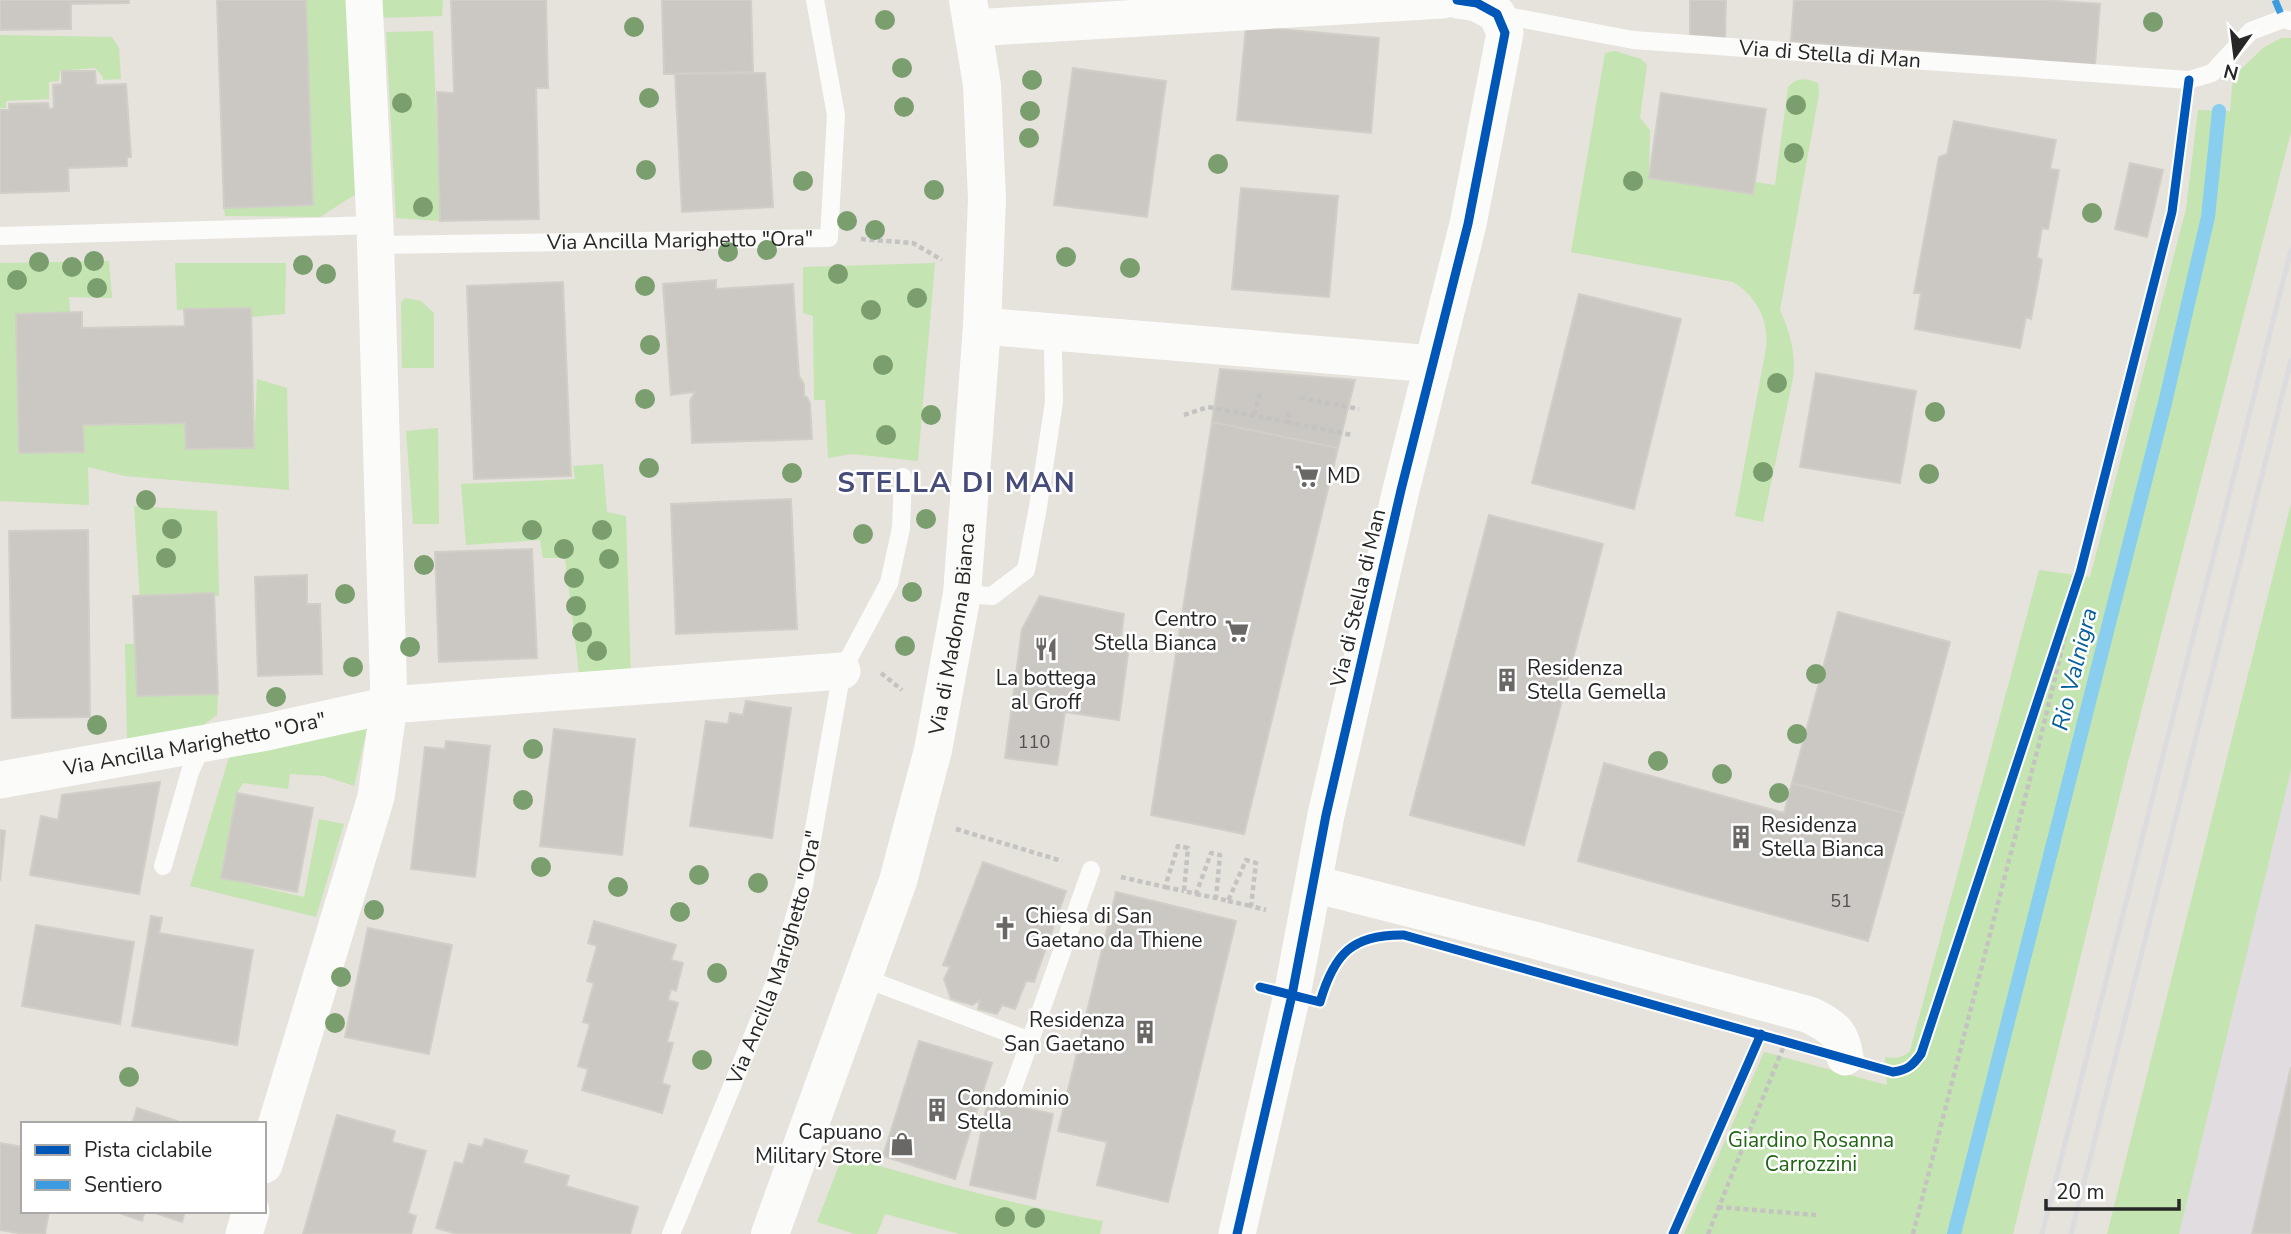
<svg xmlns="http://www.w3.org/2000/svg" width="2291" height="1234" font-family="'Nunito Sans',sans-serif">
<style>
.industrial{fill:#e0dcdf}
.green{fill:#c4e4b1}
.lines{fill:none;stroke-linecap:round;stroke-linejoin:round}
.stream{stroke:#89ceee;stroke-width:14}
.building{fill:#cbc8c3;stroke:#d1cec8;stroke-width:2}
.path{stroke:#c4c3c2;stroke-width:4.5;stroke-dasharray:5 3.5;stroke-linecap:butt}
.lane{stroke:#fbfbfa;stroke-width:18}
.street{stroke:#fbfbfa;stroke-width:37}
.secondary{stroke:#fbfbfa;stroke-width:38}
.rail{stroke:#dcdbde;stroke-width:5}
.quiet{stroke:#3d9ce0;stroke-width:7;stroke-dasharray:14 7;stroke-linecap:butt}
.cycleway-casing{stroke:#fff;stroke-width:13}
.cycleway{stroke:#0057b8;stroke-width:9}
.tree{fill:#7a9e6e}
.labels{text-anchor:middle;stroke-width:5;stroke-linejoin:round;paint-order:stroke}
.number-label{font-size:18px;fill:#525150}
.street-label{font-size:21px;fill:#272727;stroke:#fff}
.poi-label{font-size:21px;fill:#272727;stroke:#fff;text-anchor:start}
.park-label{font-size:21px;fill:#216614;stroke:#fff}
.water-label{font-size:23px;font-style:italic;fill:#05609d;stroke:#fff}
.district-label{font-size:28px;font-weight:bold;letter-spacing:2px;fill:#454c79;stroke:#fff}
</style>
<rect width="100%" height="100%" fill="#e6e2dc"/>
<path class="industrial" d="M2291,770V1234H2179L2228,1028Z"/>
<path class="green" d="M306,0H352L359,192L320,217L225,216L224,208L313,205Z
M379,0H443L442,16L380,18Z
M433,31L440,221L396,218L386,32Z
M0,35L112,37L119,48L121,79L103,80V77L95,68L60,71L59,81L49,82V99L6,101V108H0Z
M2281,38H2291V132L2127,766L2013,1234H1684L1764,1052L1887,1085L1885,1057C1896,1059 1902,1058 1910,1051L2039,570L2090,577L2186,209L2198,110L2230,111L2233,77L2263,48Z
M1615,51L1641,59L1647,65L1640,118L1650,130L1649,178L1753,193L1755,182L1775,185L1788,87C1798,77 1806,78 1818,83L1819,94L1780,310C1790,333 1796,352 1793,378L1763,522L1735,516L1766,348C1769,320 1757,297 1733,282L1571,252L1605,53Z
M109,261L112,298L69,297L70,313L16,314L20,453L84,452L83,425L185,423L186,449L254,448L257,379L287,388L289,490L125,476L88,467L89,505L0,501V263Z
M175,263H286L285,314L251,317L250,308L177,310Z
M935,263L918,461L852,454L828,458L825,400H814L813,316L803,313V267Z
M405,298L421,301L434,313V368H402L401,302Z
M438,428L439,524H413L406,431Z
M603,464L607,512L626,516L631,677L580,681L565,558H543L540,540L466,545L461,484L575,479L573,466Z
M2291,504V770L2179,1234H2107Z
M134,506L217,511L219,596L140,599Z
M125,644H135L137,696L218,694L217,715L198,729L127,744Z
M362,723L367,729L354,786L324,776L290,774L288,789L243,783L237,793L222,878L304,897L319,819L344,824L316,917L190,886L232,747Z
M843,1155C929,1181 1015,1205 1103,1221L1100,1234H959L885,1214L877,1234H855L817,1222Z"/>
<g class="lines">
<path class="stream" d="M1954,1234L2165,403L2208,217L2219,111"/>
</g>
<path class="building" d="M0,0H129V3L71,4V29L0,30Z
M217,0H306L313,205L224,208Z
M451,0H546L548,88H536L539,219L440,221L437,92L454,93Z
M662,0H751L753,72L664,74Z
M1690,0H1726L1725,38L1690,35Z
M1794,0H2046L2100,4L2095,65L1791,41Z
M1246,26L1379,38L1371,133L1237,120Z
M1073,68L1166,81L1147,217L1054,205Z
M62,71H95L96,85L126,84L131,157H127V166L68,168L69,191L0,193V110H9V104L48,103L49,109L54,108L53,85L62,84Z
M765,73L773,207L682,212L675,74Z
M1661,93L1766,109L1753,194L1649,178Z
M1954,121L2056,140L2050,169L2059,170L2048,229L2042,228L2037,257L2042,260L2031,319L2026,317L2020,348L1915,329L1921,293H1914L1939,157L1947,154Z
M2130,163L2163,170L2147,237L2115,229Z
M1241,188L1338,196L1329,297L1232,289Z
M716,280V289L793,284L799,376L804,384V396L807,397L810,403L812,439L692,443L690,401L695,392L671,395L663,284Z
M563,282L571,476L474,479L467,286Z
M1579,294L1681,319L1634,509L1532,483Z
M251,308L254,448L186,449L185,423L83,425L84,452L19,453L16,314L82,312V328L185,326L184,309Z
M1220,369L1355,380L1338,448L1212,422Z
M1816,373L1916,391L1900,483L1800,467Z
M1212,422L1338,448L1244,834L1151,815Z
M791,499L797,629L676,634L671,504Z
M1489,515L1603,544L1524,845L1410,815Z
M88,530L90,717L12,718L9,531Z
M532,549L537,658L439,662L435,552Z
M307,575V604H320L322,674L258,676L255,577Z
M214,593L218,694L137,696L133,596Z
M1040,596L1124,614L1121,638L1130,639L1119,720L1065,712L1057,765L1005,758L1022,629Z
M1838,612L1950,642L1904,813L1792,783Z
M746,701L791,708L772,838L690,826L706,721L728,724L730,713L743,715Z
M554,729L635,739L622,855L540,846Z
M446,741L490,746L475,877L411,869L425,747L445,749Z
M1604,763L1784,813L1792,783L1904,813L1868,941L1578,861Z
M160,782L139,894L30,875L41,816L58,820L62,795Z
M237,793L313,808L297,892L221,878Z
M0,830L5,831L0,881Z
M983,862L1066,891L1034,982L1026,981L1015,1009L1002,1005L997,1014L978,1009L980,1000L972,1005L951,999L944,979L950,967L943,965Z
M1116,892L1236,921L1168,1202L1097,1185L1107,1142L1058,1131Z
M151,916L162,918L159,933L253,950L237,1045L132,1026Z
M594,921L676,945L671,960L683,963L676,991L671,989L668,1000L678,1003L667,1042L673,1043L662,1083L670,1086L662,1113L582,1090L588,1069L578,1066L590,1024L583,1022L594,983L587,981L597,946L588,943Z
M36,925L134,942L120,1024L22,1006Z
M368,928L452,945L429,1054L345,1037Z
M919,1041L992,1063L955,1179L883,1156Z
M2291,1067V1234H2252Z
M988,1100L1053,1114L1035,1199L970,1185Z
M137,1108L186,1124H132Z
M337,1115L395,1131L392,1142L426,1151L408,1213L416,1216L411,1234H303Z
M485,1139L527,1151L523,1163L569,1176L566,1186L638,1207L630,1234H457L436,1228L455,1162L463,1164L469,1144L482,1147Z
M0,1143L23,1147V1211H49L45,1234H23L0,1230Z
M114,1211H145L142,1221Z
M149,1211H185L182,1222Z"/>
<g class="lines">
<path class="path" d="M861,239L913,243L942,260
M1300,398L1359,409
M1184,415L1208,407L1287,422L1290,410
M1254,415L1261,390
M1287,422L1352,435
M881,673L902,690
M956,829L1062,861
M1121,877L1165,887L1178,846L1188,848L1184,891L1196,894L1211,853L1220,855L1216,898L1228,901L1246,860L1256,863L1251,906L1266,910
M1165,887L1184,891
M1196,894L1216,898
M1228,901L1251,906
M1718,1207L1816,1215
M1708,1234L1783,1048
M1913,1234L2043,728L2080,573"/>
<g class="lane">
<path id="s1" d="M1497,14L1633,40L2189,80L2212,73L2251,31L2283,19L2291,21"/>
<path d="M0,236L375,225"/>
<path id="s2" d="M376,245L829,238L836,115L815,0"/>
<path d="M962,594L992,596L1026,570L1038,507L1054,402L1053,348L1041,330"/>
<path d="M163,866L190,772L203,743"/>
<path d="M864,978L1030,1041L1091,870"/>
<path d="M1012,1091L1030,1041"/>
<path id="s3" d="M671,1234L775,982L804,885L842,671L889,583L901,528L903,477"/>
</g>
<g class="street">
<path d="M973,28L1443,0"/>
<path d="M982,326L1433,364"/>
<path id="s4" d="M0,780L267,732L389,705L842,671"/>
<path d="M1314,884L1530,939L1810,1015C1832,1027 1841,1030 1845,1057"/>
<path d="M264,1165L376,797L389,705L375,225L364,0"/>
<path d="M244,1234L251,1211"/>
<path d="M1237,1234L1292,995L1326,815L1401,490L1468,224L1505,33L1497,14L1477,3L1457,0"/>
</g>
<path class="secondary" id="s5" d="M770,1234L898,881L933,750L962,594L982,326L987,199L982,85L968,0"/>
<path class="rail" d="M2042,1234L2291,250
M2071,1234L2291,360"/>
<path class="quiet" d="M2275,0L2283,19"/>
<g class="cycleway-casing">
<path id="cycleway" d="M1260,987L1320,1002C1334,954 1352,934 1404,935L1893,1072C1908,1070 1913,1065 1921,1054L2080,573L2172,212L2189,80
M1237,1234L1292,995L1326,815L1401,490L1468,224L1505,33L1497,14L1477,3L1457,0
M1673,1234L1761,1034"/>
</g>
<use href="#cycleway" class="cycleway"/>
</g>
<g class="tree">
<circle cx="885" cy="20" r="10"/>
<circle cx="2153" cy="22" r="10"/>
<circle cx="634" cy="27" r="10"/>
<circle cx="902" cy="68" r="10"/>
<circle cx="1032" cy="80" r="10"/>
<circle cx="649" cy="98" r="10"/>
<circle cx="402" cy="103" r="10"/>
<circle cx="1796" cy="105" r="10"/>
<circle cx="904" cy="107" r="10"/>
<circle cx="1030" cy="111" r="10"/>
<circle cx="1029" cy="138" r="10"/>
<circle cx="1794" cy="153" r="10"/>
<circle cx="1218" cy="164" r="10"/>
<circle cx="646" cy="170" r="10"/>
<circle cx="803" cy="181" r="10"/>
<circle cx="1633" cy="181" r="10"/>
<circle cx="934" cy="190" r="10"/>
<circle cx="423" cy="207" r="10"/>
<circle cx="2092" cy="213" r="10"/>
<circle cx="847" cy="221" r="10"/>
<circle cx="875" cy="230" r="10"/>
<circle cx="767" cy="250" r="10"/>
<circle cx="728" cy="252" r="10"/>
<circle cx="1066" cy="257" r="10"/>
<circle cx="94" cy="261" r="10"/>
<circle cx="39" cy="262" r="10"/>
<circle cx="303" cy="265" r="10"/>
<circle cx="72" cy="267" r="10"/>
<circle cx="1130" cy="268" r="10"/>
<circle cx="326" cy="274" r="10"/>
<circle cx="838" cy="274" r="10"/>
<circle cx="17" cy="280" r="10"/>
<circle cx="645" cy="286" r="10"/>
<circle cx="97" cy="288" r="10"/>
<circle cx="917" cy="298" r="10"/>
<circle cx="871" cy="310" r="10"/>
<circle cx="650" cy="345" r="10"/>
<circle cx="883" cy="365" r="10"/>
<circle cx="1777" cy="383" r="10"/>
<circle cx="645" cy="399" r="10"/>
<circle cx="1935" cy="412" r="10"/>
<circle cx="931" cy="415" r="10"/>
<circle cx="886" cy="435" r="10"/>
<circle cx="649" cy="468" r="10"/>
<circle cx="1763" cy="472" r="10"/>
<circle cx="792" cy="473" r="10"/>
<circle cx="1929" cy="474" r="10"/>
<circle cx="146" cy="500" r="10"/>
<circle cx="926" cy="519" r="10"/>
<circle cx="172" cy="529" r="10"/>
<circle cx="532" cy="530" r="10"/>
<circle cx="602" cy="530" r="10"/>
<circle cx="863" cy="534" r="10"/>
<circle cx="564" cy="549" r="10"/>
<circle cx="166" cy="558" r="10"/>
<circle cx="609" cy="559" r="10"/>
<circle cx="424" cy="565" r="10"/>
<circle cx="574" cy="578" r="10"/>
<circle cx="912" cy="592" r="10"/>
<circle cx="345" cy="594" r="10"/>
<circle cx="576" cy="606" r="10"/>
<circle cx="582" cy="632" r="10"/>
<circle cx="905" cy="646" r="10"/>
<circle cx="410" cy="647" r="10"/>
<circle cx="597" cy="651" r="10"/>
<circle cx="353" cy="667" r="10"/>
<circle cx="1816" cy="674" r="10"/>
<circle cx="276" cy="697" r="10"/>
<circle cx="97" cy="725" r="10"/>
<circle cx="1797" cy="734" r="10"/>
<circle cx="533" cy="749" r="10"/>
<circle cx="1658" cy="761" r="10"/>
<circle cx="1722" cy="774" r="10"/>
<circle cx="1779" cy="793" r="10"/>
<circle cx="523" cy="800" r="10"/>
<circle cx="541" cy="867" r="10"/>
<circle cx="699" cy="875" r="10"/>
<circle cx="758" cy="883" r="10"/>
<circle cx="618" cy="887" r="10"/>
<circle cx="374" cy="910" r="10"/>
<circle cx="680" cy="912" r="10"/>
<circle cx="717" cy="973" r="10"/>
<circle cx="341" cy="977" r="10"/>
<circle cx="335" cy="1023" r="10"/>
<circle cx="702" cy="1060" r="10"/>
<circle cx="129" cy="1077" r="10"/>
<circle cx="1005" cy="1217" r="10"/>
<circle cx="1035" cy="1218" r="10"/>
</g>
<defs>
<g id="supermarket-bare" transform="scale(1.89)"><path d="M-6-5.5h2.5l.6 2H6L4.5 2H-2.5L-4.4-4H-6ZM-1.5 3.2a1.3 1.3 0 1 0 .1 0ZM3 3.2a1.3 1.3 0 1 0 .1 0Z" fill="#6a6866" stroke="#fff" stroke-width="2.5" paint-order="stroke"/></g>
<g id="restaurant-bare" transform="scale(1.89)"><path d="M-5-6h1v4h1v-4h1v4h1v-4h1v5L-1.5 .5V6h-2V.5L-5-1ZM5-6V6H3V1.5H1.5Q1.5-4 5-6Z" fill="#6a6866" stroke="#fff" stroke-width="2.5" paint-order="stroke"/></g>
<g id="building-bare" transform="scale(1.89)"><path d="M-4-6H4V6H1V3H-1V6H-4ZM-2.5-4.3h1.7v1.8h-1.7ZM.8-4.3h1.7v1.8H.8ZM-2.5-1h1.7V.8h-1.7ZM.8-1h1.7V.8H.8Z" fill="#6a6866" stroke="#fff" stroke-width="2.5" paint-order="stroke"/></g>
<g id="church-bare" transform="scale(1.89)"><path d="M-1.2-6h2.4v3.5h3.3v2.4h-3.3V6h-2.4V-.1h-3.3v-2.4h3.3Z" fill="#6a6866" stroke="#fff" stroke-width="2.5" paint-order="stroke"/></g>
<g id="shop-bare" transform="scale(1.89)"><path d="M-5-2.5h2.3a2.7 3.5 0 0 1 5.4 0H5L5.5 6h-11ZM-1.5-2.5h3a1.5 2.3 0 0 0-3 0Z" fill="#6a6866" stroke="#fff" stroke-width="2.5" paint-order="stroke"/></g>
</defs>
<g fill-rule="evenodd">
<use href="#supermarket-bare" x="1307" y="476"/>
<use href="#supermarket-bare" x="1237" y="631"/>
<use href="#restaurant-bare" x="1046" y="649"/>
<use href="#building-bare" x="1507" y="680"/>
<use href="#building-bare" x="1741" y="837"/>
<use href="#church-bare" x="1005" y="928"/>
<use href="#building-bare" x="1145" y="1032"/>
<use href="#building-bare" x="937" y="1110"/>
<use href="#shop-bare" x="902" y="1144"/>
</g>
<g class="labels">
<g class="number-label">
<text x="1034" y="748">110</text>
<text x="1841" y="907">51</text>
</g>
<g class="street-label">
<text dy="7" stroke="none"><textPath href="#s1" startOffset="336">Via di Stella di Man</textPath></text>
<text dy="7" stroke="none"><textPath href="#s2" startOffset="304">Via Ancilla Marighetto "Ora"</textPath></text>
<text transform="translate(1358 598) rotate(-77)" y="7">Via di Stella di Man</text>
<text dy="7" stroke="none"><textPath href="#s5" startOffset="634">Via di Madonna Bianca</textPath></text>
<text dy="7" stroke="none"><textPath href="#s4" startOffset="198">Via Ancilla Marighetto "Ora"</textPath></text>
<text dy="7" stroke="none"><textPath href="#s3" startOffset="296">Via Ancilla Marighetto "Ora"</textPath></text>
</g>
<g class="poi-label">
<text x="1327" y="483">MD</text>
<text x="1217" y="626" text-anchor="end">Centro<tspan x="1217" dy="24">Stella Bianca</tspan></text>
<text x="1527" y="675">Residenza<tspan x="1527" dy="24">Stella Gemella</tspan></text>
<text x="1046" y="685" text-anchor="middle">La bottega<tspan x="1046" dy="24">al Groff</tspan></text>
<text x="1761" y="832">Residenza<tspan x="1761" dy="24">Stella Bianca</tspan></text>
<text x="1025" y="923">Chiesa di San<tspan x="1025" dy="24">Gaetano da Thiene</tspan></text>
<text x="1125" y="1027" text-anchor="end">Residenza<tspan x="1125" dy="24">San Gaetano</tspan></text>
<text x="957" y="1105">Condominio<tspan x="957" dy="24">Stella</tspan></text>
<text x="882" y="1139" text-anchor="end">Capuano<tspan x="882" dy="24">Military Store</tspan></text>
</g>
<g class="park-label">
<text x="1811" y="1147">Giardino Rosanna<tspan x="1811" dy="24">Carrozzini</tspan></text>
</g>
<g class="water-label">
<text transform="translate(2074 669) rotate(-76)" y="8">Rio Valnigra</text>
</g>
<g class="district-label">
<text x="957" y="492">STELLA DI MAN</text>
</g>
</g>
<rect x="21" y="1122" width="245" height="91" fill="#ffffff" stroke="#a9a9a9" stroke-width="2"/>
<rect x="35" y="1145" width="35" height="10" fill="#0057b8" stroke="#a9a9a9" stroke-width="2"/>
<text x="84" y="1157" font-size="21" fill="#272727">Pista ciclabile</text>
<rect x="35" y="1180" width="35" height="10" fill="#3d9ce0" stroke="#a9a9a9" stroke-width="2"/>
<text x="84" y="1192" font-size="21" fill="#272727">Sentiero</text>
<g transform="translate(2235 56) rotate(194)" stroke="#ffffff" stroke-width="5" paint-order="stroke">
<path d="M0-5L12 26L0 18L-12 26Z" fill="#272727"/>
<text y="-10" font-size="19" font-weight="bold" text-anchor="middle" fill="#272727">N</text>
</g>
<path d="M2046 1199v10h133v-10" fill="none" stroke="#272727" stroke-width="3.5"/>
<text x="2056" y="1199" font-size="21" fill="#272727" stroke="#ffffff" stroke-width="5" paint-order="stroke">20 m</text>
</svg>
